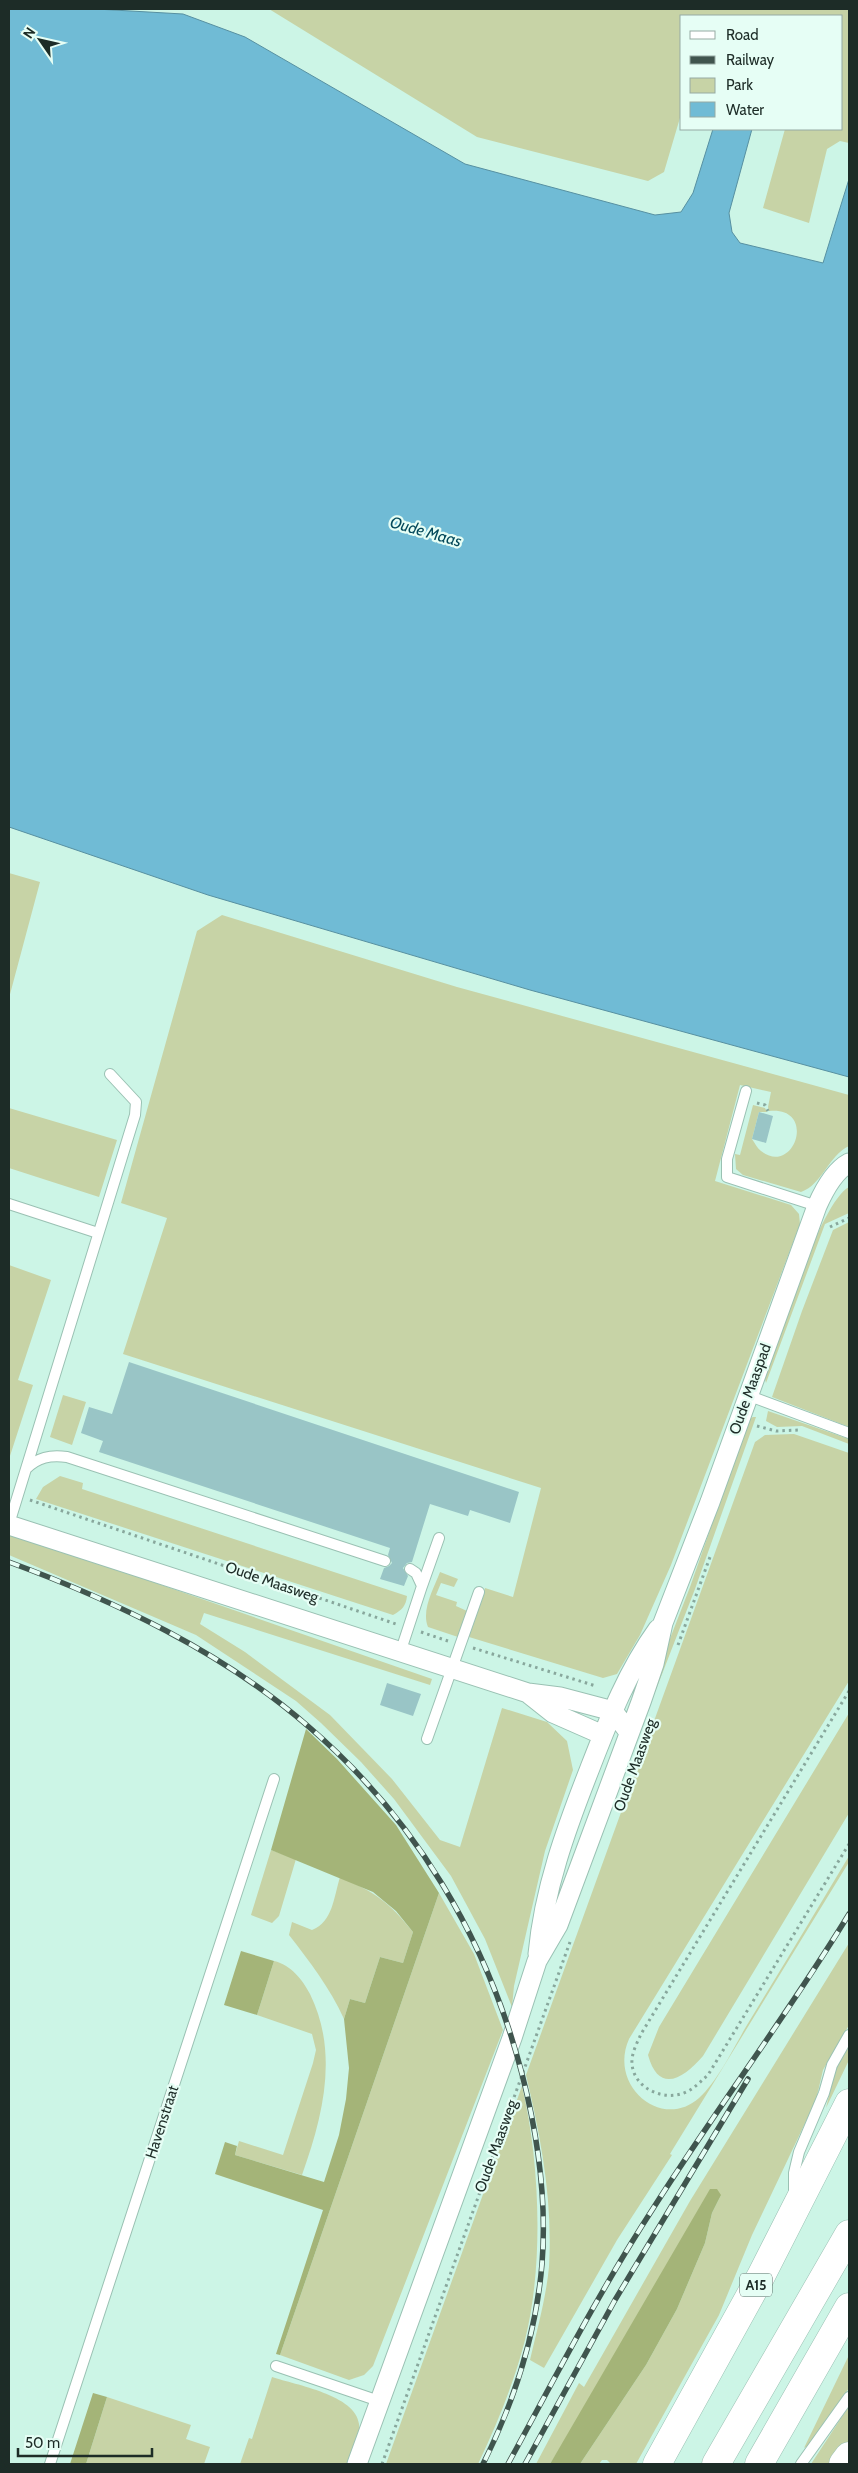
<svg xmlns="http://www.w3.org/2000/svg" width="858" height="2473" font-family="Cabin,sans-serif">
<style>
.green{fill:#c7d3a6}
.forest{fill:#a4b478}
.water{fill:#70bbd5;stroke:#5790a1}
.building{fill:#99c5c6}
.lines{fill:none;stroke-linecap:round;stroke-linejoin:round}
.lane-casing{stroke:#9ac1b3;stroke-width:12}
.street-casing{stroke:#9ac1b3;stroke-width:21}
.highway-casing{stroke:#9ac1b3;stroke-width:29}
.path{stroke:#88a79c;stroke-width:3;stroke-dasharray:2.5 4;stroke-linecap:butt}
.lane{stroke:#fff;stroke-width:10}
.street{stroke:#fff;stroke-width:19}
.highway{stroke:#fff;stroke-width:28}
.rail-casing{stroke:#40554e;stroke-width:5.5}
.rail{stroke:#e6fef5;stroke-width:4;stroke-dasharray:11;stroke-linecap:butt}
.labels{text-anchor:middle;stroke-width:4.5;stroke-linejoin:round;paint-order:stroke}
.shield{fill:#e6fef5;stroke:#596b65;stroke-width:1}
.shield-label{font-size:14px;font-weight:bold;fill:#1d2c27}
.street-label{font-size:15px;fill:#1d2c27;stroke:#e6fef5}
.water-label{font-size:16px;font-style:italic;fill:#04495b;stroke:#e6fef5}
</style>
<rect width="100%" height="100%" fill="#ccf5e6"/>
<path class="green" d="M269,9H849V143L840,141L827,149L809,223L763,208L785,129H842V16H682V111L664,172L648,181L477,137Z
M9,873L40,882L9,998Z
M222,915L457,987L849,1095V1146C828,1156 823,1184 801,1192L743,1175L736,1169L735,1154L740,1155L753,1105L765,1108L767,1112H759L752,1139C755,1143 757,1148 761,1151C794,1177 818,1106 769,1111L768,1107L771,1092L740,1085L715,1181L791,1205L799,1214L800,1224L671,1565L640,1635L617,1674L603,1678L469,1637L485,1588L513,1597L541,1488L123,1354L167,1218L121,1203L197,931Z
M9,1108L117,1140L99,1197L9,1168Z
M849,1187V1213L825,1224L766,1383L765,1379L767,1369C781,1332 820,1203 849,1187Z
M849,1222V1427L772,1397L802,1311L833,1230Z
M9,1265L51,1280L18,1380L33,1385L9,1459Z
M63,1395L86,1402L72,1445L50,1437Z
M768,1411L849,1439V1444L802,1426L777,1427L766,1421Z
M753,1417H756L695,1589L652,1700L647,1698L690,1587L749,1419Z
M794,1434L849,1453V1681L629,2039C608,2086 662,2131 699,2098C718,2081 734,2047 747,2025C781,1969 815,1913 849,1856V1862L673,2149L670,2154L672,2155L617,2240L544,2368L530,2360C537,2330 546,2298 549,2267C553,2201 541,2138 526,2075L755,1442L765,1435Z
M60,1476L83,1483L82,1489L407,1596C406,1606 402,1610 393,1615L36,1499L43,1487Z
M9,1532L432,1679L430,1685L204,1613L200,1624L245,1652L330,1715L392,1779L440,1840L460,1847L502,1708L547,1722L567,1741L573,1770L545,1851L514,1986L512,2007L485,1939L451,1876L394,1799L361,1762L321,1723L296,1701L196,1635L9,1555Z
M440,1572L458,1579L454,1587L441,1583L436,1595L457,1602L456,1606L467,1611L458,1637L428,1627C421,1610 434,1588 440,1572Z
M849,1713V1813L703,2056C684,2078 659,2095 648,2055L659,2027Z
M271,1850L296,1859L279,1916L272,1923L251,1915Z
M340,1877C376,1893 388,1901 413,1932L403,1963L380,1957L365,2003L350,1999L344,2019C330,1988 310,1962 289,1935L292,1922L312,1930C333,1922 334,1896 340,1877Z
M439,1893L474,1954L503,2030L373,2366L364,2375L349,2380L280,2355Z
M849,1943V2025L823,2070L816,2100L752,2235L719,2315L636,2464H611L607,2460H602L599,2464H580L646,2365L677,2309L705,2243L712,2213L721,2195L550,2464H536L579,2383L584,2387L690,2201Z
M274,1961C291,1965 302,1979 310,1994C339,2053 323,2116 302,2175L235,2155L239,2141L283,2155L313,2063L316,2050L312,2034L257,2015Z
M849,2047V2060L826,2108L836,2066Z
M522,2086C540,2162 544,2264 525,2340C514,2383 497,2424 478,2464H386Z
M849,2355V2388L811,2444L804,2448Z
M272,2377C296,2385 356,2395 359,2424C361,2436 351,2452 347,2464H240L249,2438L252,2439Z
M107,2397L191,2425L186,2439L210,2447L204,2464H86Z
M849,2406V2442L834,2464H811Z"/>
<path class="forest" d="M306,1729L337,1759L396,1825L439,1893L280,2355L276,2354L323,2210L215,2174L225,2142L237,2146L235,2155L324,2182L339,2135L346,2099L349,2068L344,2019L350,1999L365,2003L380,1957L403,1963L413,1932L396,1911L373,1892L271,1850Z
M241,1951L274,1961L257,2015L224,2005Z
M710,2189H717L721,2195L712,2213L705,2243L677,2309L646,2365L580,2464H550Z
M93,2393L107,2397L86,2464H70Z"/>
<path class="water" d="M9,9H96L183,14L245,37L465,164L655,215L681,212L693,193L713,129H752L729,213L732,232L740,243L823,263L849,179V1077L530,990L208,895L9,827Z"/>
<path class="building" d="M759,1112L773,1116L766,1143L752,1139Z
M129,1362L519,1492L510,1523L470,1510L468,1516L430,1504L412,1562L407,1563L403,1568L408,1576L404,1586L380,1579L384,1568L389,1566L392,1563L388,1555L390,1548L99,1452L103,1441L81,1433L89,1407L112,1414Z
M387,1683L421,1694L413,1716L380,1705Z"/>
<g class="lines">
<g class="lane-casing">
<path id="lane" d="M746,1091L727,1159V1177L817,1206
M9,1204L98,1233
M747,1395L849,1433
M26,1469C38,1457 50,1455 67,1457L385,1561
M9,1524L135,1115L136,1102L110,1074
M422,1586L439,1538
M400,1653L422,1586L416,1573L410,1569
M427,1739L479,1592
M794,2196V2173L799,2152L824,2093L832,2065L849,2035
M276,2366L379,2401
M50,2464L274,1779
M801,2464L849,2397"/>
</g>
<g class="street-casing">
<path id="street" d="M9,1525L528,1693L560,1697L613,1711L628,1731
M529,1694L553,1713L603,1735
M538,1954C544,1889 566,1829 590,1768C609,1719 627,1672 658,1629
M357,2464L512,2038L537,1961L558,1925L641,1702L654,1664L663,1623L710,1502L817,1206C824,1190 834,1171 849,1163"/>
</g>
<g class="highway-casing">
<path id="highway" d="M657,2464L761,2276L849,2103
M716,2464L849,2234
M759,2464L849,2307
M843,2464L849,2456"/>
</g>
<path class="path" d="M757,1103L765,1105L768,1111
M830,1227L849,1218
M757,1426L776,1431L799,1430
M30,1500L396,1624
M421,1632L448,1641
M678,1645L710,1557
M473,1648L596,1686
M849,1691L641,2034C637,2043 631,2054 632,2064C634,2089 665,2102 686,2092C695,2088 701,2081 708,2075L849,1844
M382,2464L570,1942"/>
<use href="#lane" class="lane"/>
<use href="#street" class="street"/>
<use href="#highway" class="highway"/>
<g class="rail-casing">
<path id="rail" d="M9,1562C115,1601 223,1652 309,1727C415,1818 487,1939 522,2074C538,2136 547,2200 542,2264C536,2335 514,2402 483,2464
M508,2464C555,2378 600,2290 654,2207C717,2108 788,2014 849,1914
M525,2464L615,2300L748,2079"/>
</g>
<use href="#rail" class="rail"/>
</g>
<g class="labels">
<rect class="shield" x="740" y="2273.5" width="32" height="23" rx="4"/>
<g class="shield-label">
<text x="756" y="2290">A15</text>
</g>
<g class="street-label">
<text transform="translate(750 1389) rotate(-70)" y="5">Oude Maaspad</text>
<text transform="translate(272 1582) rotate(19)" y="5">Oude Maasweg</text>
<text transform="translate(635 1765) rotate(-70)" y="5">Oude Maasweg</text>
<text transform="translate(162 2122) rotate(-72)" y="5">Havenstraat</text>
<text transform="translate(496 2146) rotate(-70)" y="5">Oude Maasweg</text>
</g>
<g class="water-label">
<text transform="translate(426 531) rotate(16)" y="6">Oude Maas</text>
</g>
</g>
<rect width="858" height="2473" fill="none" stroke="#1d2c27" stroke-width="20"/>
<rect x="680" y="15" width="162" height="115" fill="#e6fef5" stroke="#96aaa3"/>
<rect x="690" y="31" width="25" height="8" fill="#ffffff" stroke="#96aaa3"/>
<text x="726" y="40" font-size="15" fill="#1d2c27">Road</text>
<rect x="690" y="56" width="25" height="8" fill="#40554e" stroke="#96aaa3"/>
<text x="726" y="65" font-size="15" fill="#1d2c27">Railway</text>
<rect x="690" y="78" width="25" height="15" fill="#c7d3a6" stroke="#96aaa3"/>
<text x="726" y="90" font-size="15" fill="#1d2c27">Park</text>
<rect x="690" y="102" width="25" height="15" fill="#70bbd5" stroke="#96aaa3"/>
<text x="726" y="115" font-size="15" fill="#1d2c27">Water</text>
<g transform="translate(40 40) rotate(304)" stroke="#e6fef5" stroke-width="4" paint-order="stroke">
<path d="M0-4L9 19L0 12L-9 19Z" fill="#1d2c27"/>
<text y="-8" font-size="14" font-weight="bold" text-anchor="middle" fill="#1d2c27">N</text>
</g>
<path d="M18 2448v8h134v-8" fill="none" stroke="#1d2c27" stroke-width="2.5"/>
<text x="25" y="2448" font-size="15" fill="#1d2c27" stroke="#e6fef5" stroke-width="4" paint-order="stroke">50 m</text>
</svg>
